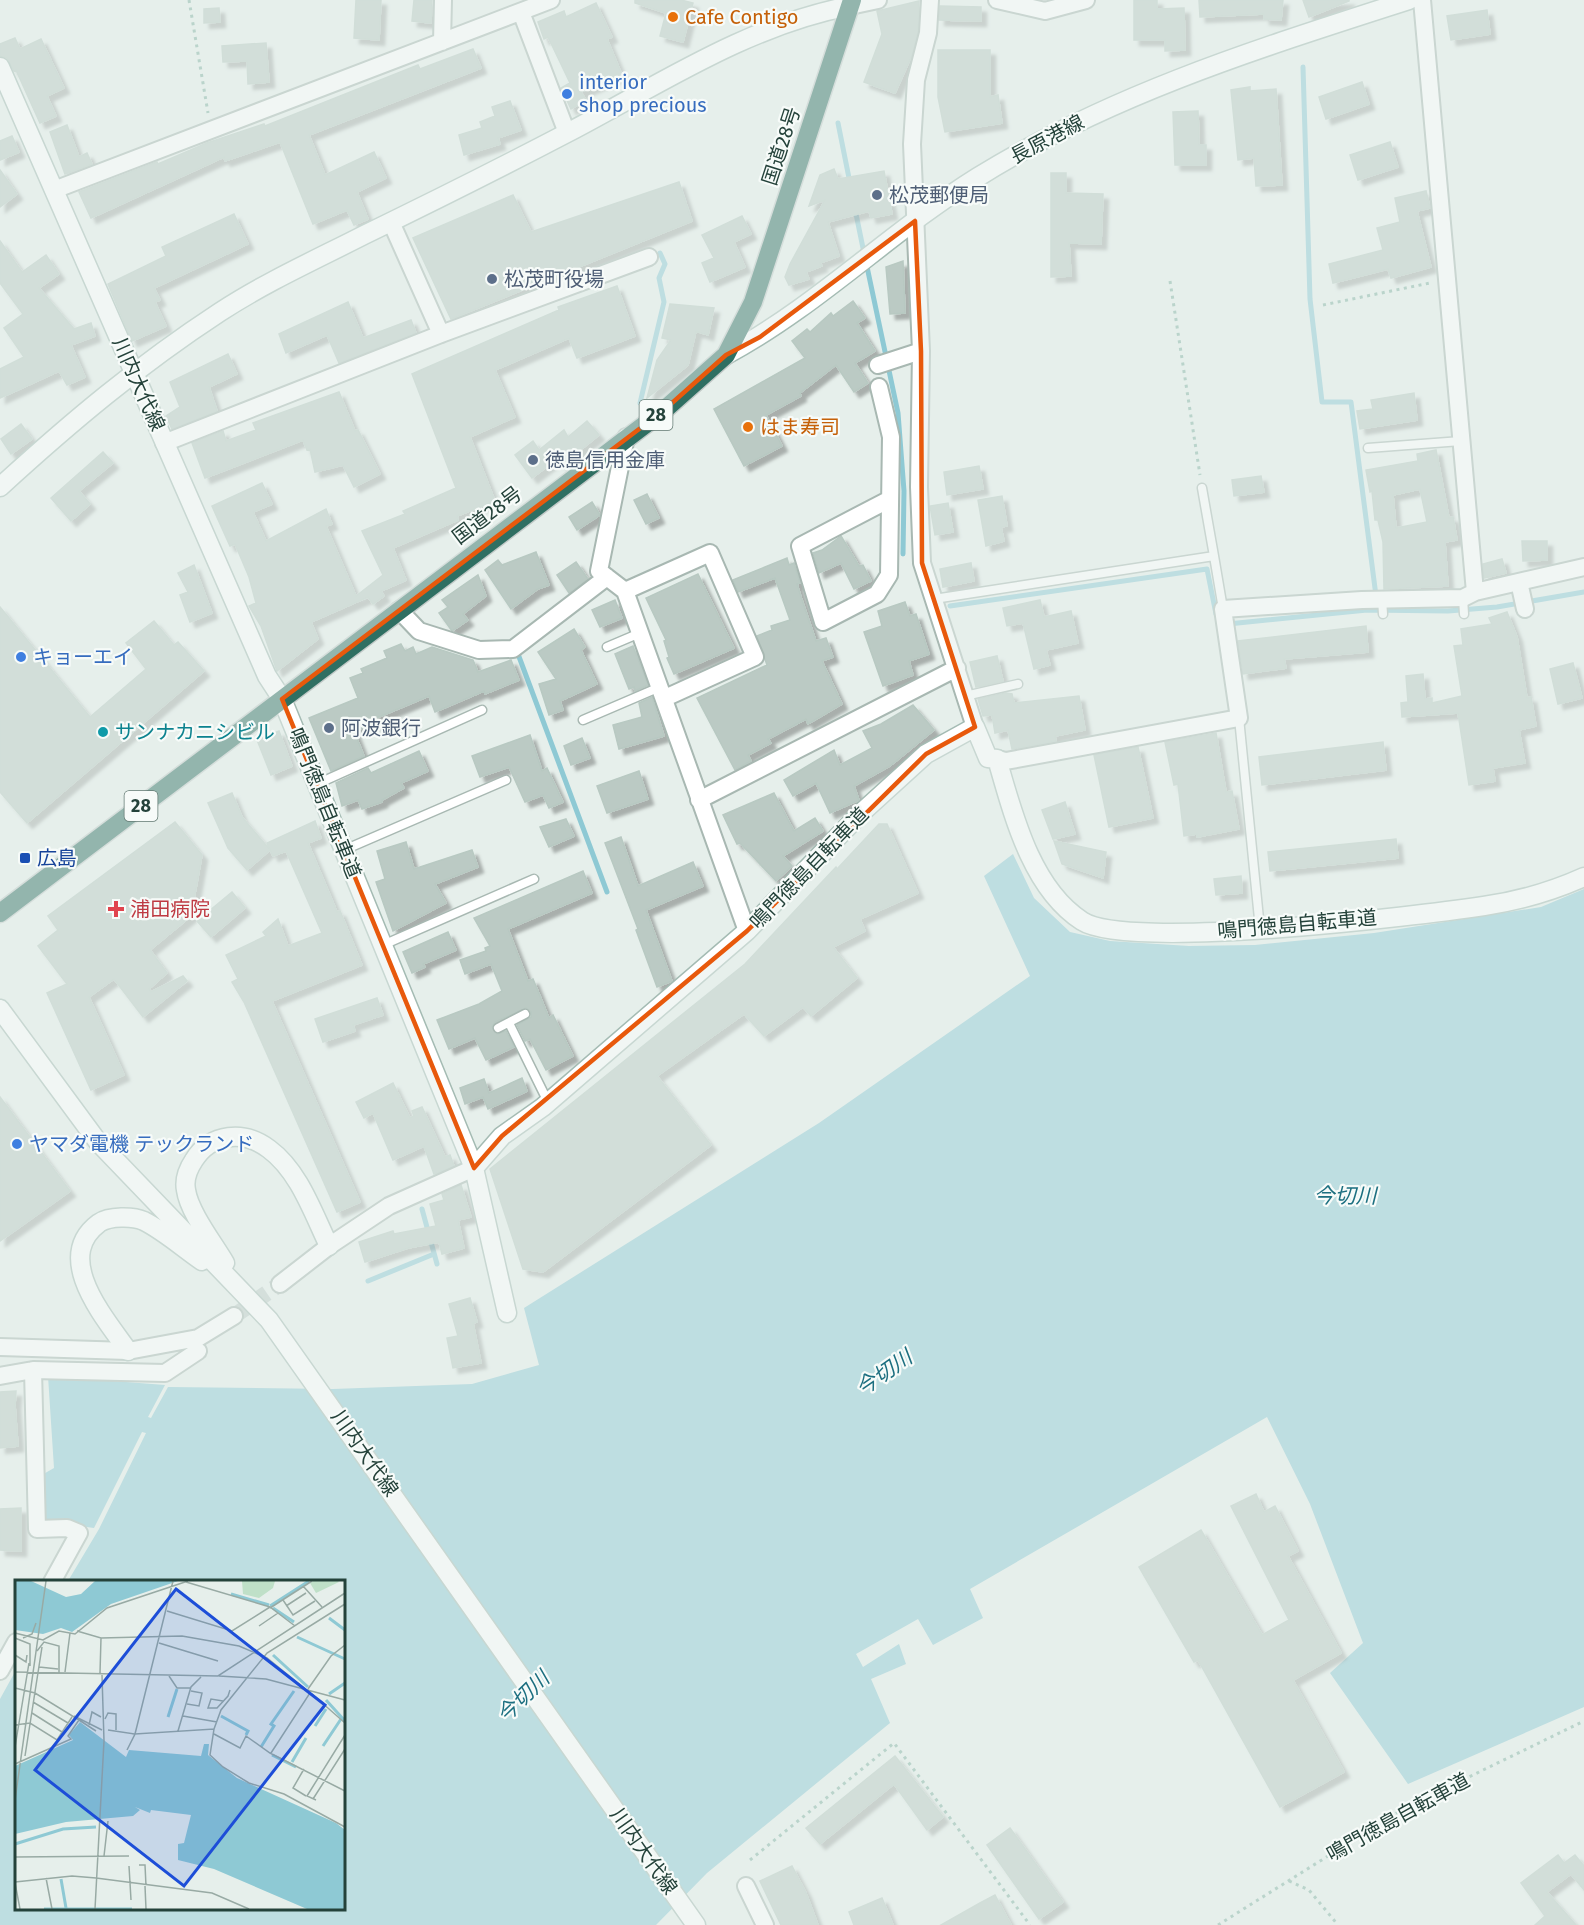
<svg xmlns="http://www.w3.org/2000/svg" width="1584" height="1925" font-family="'Fira Sans','Noto Sans JP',sans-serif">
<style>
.water{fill:#8ec9d4}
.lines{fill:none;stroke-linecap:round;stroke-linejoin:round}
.stream{stroke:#8ec9d4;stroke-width:5}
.building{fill:#bbcac4;stroke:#b8c9c2;stroke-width:1.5;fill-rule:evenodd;filter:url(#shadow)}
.street-tunnel{stroke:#bfccc8;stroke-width:16;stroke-dasharray:16 8;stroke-linecap:butt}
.lane-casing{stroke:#a8b8b2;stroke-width:11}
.street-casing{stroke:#a8b8b2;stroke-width:20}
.secondary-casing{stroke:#a4bbb3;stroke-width:21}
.highway-casing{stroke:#c2cac8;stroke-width:21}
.path{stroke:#86b3a5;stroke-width:3;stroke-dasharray:3 4.5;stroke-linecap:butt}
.lane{stroke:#fff;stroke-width:8}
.street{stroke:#fff;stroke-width:16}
.secondary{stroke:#fff;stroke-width:18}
.highway{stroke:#2f6f62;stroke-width:18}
.marked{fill:none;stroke:#e8590c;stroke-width:4.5;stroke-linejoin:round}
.food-dot{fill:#e8710a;stroke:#f7fbf9;stroke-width:2}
.shop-dot{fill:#3f7fe0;stroke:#f7fbf9;stroke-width:2}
.service-dot{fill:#5c6f8a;stroke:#f7fbf9;stroke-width:2}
.culture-dot{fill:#0f9aa8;stroke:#f7fbf9;stroke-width:2}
.transit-dot{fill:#1a4fb4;stroke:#f7fbf9;stroke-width:2}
.health-dot{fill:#e0444e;stroke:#f7fbf9;stroke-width:2}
.labels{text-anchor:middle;stroke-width:4.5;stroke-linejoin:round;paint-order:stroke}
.shield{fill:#f7fbf9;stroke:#637a73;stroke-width:1.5}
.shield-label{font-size:18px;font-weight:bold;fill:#24423a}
.food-label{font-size:20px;fill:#c56008;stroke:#f7fbf9;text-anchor:start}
.shop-label{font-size:20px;fill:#366cbe;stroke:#f7fbf9;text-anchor:start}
.street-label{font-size:20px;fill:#24423a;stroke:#f7fbf9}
.service-label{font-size:20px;fill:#4e5e75;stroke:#f7fbf9;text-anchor:start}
.culture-label{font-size:20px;fill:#0d838f;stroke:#f7fbf9;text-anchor:start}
.transit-label{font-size:20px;fill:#164399;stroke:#f7fbf9;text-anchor:start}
.health-label{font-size:20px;fill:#be3a42;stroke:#f7fbf9;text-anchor:start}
.water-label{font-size:21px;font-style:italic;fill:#1c6f80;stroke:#f7fbf9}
.inset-river{fill:none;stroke:#8ec9d4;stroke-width:3}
.inset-road{fill:none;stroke:#98aaa4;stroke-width:1.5}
.view{fill:#1d4ed8;fill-opacity:0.15;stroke:#1d4ed8;stroke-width:3}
.inset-edge{fill:none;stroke:#24423a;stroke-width:3}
</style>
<defs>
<filter id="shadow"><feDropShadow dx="5.5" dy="5.5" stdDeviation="1.5" flood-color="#0004"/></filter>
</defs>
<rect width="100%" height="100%" fill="#e6efeb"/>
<path class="water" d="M1013,854L1034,898L1070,932L1110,941L1189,946L1255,945L1374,933L1541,907L1584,889V1707L1408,1784L1330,1673L1363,1643L1310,1504L1267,1417L970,1589L983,1618L933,1645L918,1619L856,1654L863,1667L899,1644L906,1664L871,1679L890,1723L707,1873L656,1925H0V1699L16,1670V1908H344V1582L68,1581L99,1529L146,1433L142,1432L94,1528L43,1521L40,1476L54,1468L48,1376L165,1385L148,1417L151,1418L168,1387L333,1389L472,1384L539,1365L524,1308L819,1123L1030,976L984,876Z"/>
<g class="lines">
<path class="stream" d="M1303,67L1310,299L1322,402H1351L1376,596
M838,123L850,183
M855,209L864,253
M866,262L898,413L904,491L903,554
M640,403L664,302L659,278L665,264L660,253
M950,606L1207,569L1216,614
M1228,624L1367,610L1448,611L1497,607L1584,592
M518,654L607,892
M422,1209L437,1264
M368,1281L434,1254"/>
</g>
<path class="building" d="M356,0H381L379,40L354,38Z
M414,0H432L431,23L412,21Z
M635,0H681L693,3L683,42L660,36L666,13L635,3Z
M1134,0H1157V9L1184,8L1185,50L1165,51V40H1134Z
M1199,0H1283L1281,20L1264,19V14L1200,17Z
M1303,0H1349V1L1309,17Z
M919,1L918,31L912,55L895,93L864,82L882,34L877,11Z
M596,3L612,37L607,39L622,75L581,92L586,100L571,109L561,88L570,83L548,37L544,39L538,22L564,11L566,17Z
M940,6L981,7V21L939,20Z
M219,8L220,22L204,23V9Z
M1487,10L1490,34L1451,40L1447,16Z
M15,38L20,49L41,39L64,88L47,96L56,116L40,123L16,70L14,71L7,58L0,56V44Z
M266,43L269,82L248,84L247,61L223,62L222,46Z
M473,49L481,68L309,135L325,175L374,152L386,178L357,192L368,219L354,225L347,210L313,224L280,142L225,161L224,157L91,218L79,192L157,162L158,164L207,143L264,124L265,126L418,65L420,69Z
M938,50H990V97L998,95L1002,123L945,132L938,97Z
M1362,82L1369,104L1326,119L1319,97Z
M1250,87V91L1276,89L1282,185L1256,186L1254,158L1238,160L1231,90Z
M510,101L521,130L498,138L500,144L464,155L459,135L482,128L480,122L495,116L492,107Z
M1198,111L1199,145H1206V165H1175L1173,112Z
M67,125L79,157L87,153L92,164L65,174L50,132Z
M12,136L19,152L0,160V141Z
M1390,142L1398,167L1358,180L1350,155Z
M834,169L838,179L884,171L892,214L871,218L869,211L828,222L839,256L820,263L822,266L806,272L809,279L789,285L785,277L790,264L825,200L809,206L820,175Z
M0,170L17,194L0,207Z
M1051,173H1066V193L1103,194L1101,244L1069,243L1071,276L1051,277Z
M679,182L692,221L451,319L413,238L513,195L531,232Z
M1426,191L1430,208L1417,211L1431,267L1391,278L1388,269L1333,283L1329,264L1383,250L1377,228L1400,222L1395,198Z
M234,214L248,244L154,288L160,300L155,302L166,326L132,341L108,284L166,256L162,247Z
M742,216L751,234L734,242L745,267L710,282L702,263L714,258L702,235Z
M0,241L22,272L46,255L59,274L39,288L74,329L91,323L95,336L71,345L85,377L67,385L59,371L0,398V369L24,357L4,328L23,314L0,283Z
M903,261L905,313L890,314L886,267Z
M617,286L635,336L577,358L569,338L495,370L515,417L470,437L495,501L457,516L458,520L393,548L406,580L381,591L384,596L373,604L368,597L311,622L318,639L277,671L261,626L249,606L256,603L249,577L235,544L230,546L212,506L262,483L272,504L253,512L266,541L326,509L332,524L326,526L356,596L383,575L362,531L405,514L403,511L456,488L412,374L559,310L558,307Z
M853,301L865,318L857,323L875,351L855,363L868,383L854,392L836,365L800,393L801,396L766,415L782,446L744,466L714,409L805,358L792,341L807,329L810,332L831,313L833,316Z
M348,302L363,338L411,320L416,333L339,363L327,335L286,353L279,334Z
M670,304L714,308L708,335L696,331L688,365L647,398L657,360L671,340L662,338Z
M228,354L237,374L209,387L217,411L172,429L166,416L180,407L170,382Z
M339,392L355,431L358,430L380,474L354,487L343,465L315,472L310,449L307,450L303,440L205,478L192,443L223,431L226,441L256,430L253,423Z
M1414,393L1417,420L1360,429L1357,411L1373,409L1371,400Z
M587,421L599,435L562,465L557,459L532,478L515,455L533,441L539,450L564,430L568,437Z
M21,424L32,439L11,454L1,439Z
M1436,450L1449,518L1453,517L1457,540L1445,542L1448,586L1384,589L1383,542L1378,520H1375L1372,491L1370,492L1366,470L1418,461L1417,454ZM1420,489L1427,522L1396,528L1393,495Z
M103,452L113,463L79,491L90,504L71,521L51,498Z
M979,466L983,489L947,495L944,472Z
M1261,476L1264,492L1234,496L1232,480Z
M647,494L659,518L646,524L634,500Z
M1002,496L1007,526L1001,527L1004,541L986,546L978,500Z
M592,502L600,515L577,530L569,517Z
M948,503L953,532L935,535L930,506Z
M841,536L859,566L863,565L871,581L854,589L841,563L819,573L813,553L822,550Z
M1522,541H1547V560L1523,561Z
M536,552L549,585L538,589L511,609L485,570L498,560L502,565Z
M787,558L789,565L794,563L800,583L797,584L801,597L816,641L826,638L833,657L822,661L842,704L808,724L806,719L768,739L771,743L748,755L751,761L735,770L697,698L767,665L757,636L772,630L771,626L790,620L775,578L738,592L733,580Z
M1502,559L1506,573L1484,578L1483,564Z
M576,562L588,579L569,593L557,575Z
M971,563L974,581L943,587L940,569Z
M194,565L212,613L190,622L180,595L188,592L178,573Z
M698,574L734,648L674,674L667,658L669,657L664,641L666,640L646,598Z
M478,575L486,596L463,614L468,620L452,631L439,613L448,607L442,600Z
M615,600L622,618L600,627L592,610Z
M1040,600L1044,617L1071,611L1078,643L1046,650L1050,665L1034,669L1023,623L1007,626L1003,608Z
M905,602L910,616L916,614L929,654L909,661L913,675L883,686L864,632L882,626L878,611Z
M0,607L90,717L146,669L126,643L154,621L174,645L178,642L204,671L27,823L0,792Z
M1507,612L1517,637L1527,698L1531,697L1536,726L1519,730L1525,763L1493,768L1495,781L1469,785L1458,713L1402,717L1401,703L1408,702L1406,676L1423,674L1425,699L1432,698V703L1462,696L1454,646L1463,645L1461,629L1492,624L1489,618Z
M1366,626L1368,652L1284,659L1286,668L1243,674L1238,641Z
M574,629L585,647L581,650L597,684L560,701L563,710L549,715L539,684L556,679L538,652Z
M401,644L405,651L413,647L416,654L432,647L473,660L478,672L511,660L519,680L485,694L484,691L435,712L429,696L374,719L376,723L354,731L364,756L331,771L309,718L358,698L350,678L363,673L361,669L387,658L384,651Z
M633,646L648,685L635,691L634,687L629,689L615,654Z
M997,656L1003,681L976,687L970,662Z
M1573,663L1582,698L1558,704L1550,669Z
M1006,693L1012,694L1014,703L1079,696L1085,730L1055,736L1056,741L1012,749L1008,730L995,733L992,715L983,716L978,699Z
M652,697L664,736L619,749L613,725L642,717L639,703Z
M913,705L934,730L890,766L854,786L859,800L830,813L816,783L793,796L784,780L834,750L840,765L872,748L863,731L881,724Z
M279,731L292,766L271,775L257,740Z
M1216,733L1226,792L1232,791L1239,829L1197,837V834L1184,836L1178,784L1174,785L1165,742Z
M530,735L542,771L547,768L563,802L549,808L543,795L525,802L509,767L480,777L472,756Z
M582,738L590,758L571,765L564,746Z
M1383,742L1386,770L1262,785L1259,757Z
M1138,747L1153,818L1109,827L1094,755Z
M419,751L428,771L401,783L404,788L382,800V802L362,809L358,800L342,806L336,783L368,768L371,773Z
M639,771L648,799L607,813L597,786Z
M232,793L242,817L270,850L247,870L228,848L208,803Z
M774,793L794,831L815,818L823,831L783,856L792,866L776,881L740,843L737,844L723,815Z
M1065,802L1075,834L1053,839L1042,810Z
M566,819L574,836L549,847L540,827Z
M315,821L321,838L308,843L337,912L340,911L362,965L272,1001L360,1202L337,1212L244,1002L232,982L238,979L226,955L266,936L263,932L278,919L288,946L322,933L286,851L273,856L267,843Z
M175,822L202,855L191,916L150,950L167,973L149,989L151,992L183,976L187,981L143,1017L114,979L89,997L124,1075L91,1090L47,993L67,984L38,946L58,930L48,916Z
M879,824H887L918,893L860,919L865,931L833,947L857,978L811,1016L803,1007L764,1036L744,1014L657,1076L711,1145L543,1272L523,1269L490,1169L745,964L836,867L837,869Z
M621,837L638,886L693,862L703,886L646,910L672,981L657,987L636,930L638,929L605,843Z
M1396,839L1398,858L1270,871L1268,852Z
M1054,841L1106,852L1103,878L1062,864Z
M406,842L414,869L472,850L478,867L435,884L446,903L393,931L376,882L385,879L377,851Z
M583,871L592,893L508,929L528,981L533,979L549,1018L553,1015L573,1056L546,1070L530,1039L525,1041L517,1025L531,1017V1012L526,1008L495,1022L492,1027L497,1034L506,1031L514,1047L486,1060L475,1038L449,1049L437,1020L479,1004L502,991L491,964L465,974L460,960L486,951L485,948L490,946L474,918Z
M1241,876L1242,893L1216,895L1214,879Z
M232,892L245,908L211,937L197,921Z
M448,932L456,950L423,964L425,967L412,973L403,952Z
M377,998L383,1015L353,1025L355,1031L323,1042L315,1019Z
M522,1078L527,1091L488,1109L483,1097L465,1104L460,1088L484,1079L489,1093Z
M393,1083L410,1118L414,1116L412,1111L422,1107L445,1157L450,1155L454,1166L434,1174L424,1146L393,1160L373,1113L364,1118L356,1102Z
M0,1097L70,1191L0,1241Z
M461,1185L471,1217L458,1220L464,1248L442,1254L439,1242L408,1248L365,1262L359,1242L393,1231L394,1234L436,1226L430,1204L444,1200L442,1194Z
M470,1298L477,1322L473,1323L481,1363L453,1368L447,1338L458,1336L449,1304Z
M16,1391L15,1405L18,1446L0,1448V1392Z
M1256,1494L1264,1512L1275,1506L1298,1551L1288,1556L1341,1653L1293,1680L1344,1772L1280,1807L1198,1660L1194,1662L1139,1567L1201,1530L1262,1635L1289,1620L1231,1506Z
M21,1508V1551L0,1550V1509Z
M895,1756L943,1817L927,1830L894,1784L820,1844L806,1828Z
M1010,1828L1063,1902L1039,1919L987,1845Z
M1558,1855L1564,1863L1575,1855L1584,1866V1890L1571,1874L1547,1892L1576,1925H1535L1545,1916L1521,1883Z
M792,1866L806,1893L818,1925H781L760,1881Z
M995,1895L1011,1925H941L980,1903Z
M882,1898L893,1925H854L849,1912Z"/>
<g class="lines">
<path class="street-tunnel" d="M234,1316L280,1284"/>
<g class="lane-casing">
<path id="lane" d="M1368,448L1461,441
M1202,488L1214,556
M1463,598L1464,614
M934,599L1214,556L1223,609
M1382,599L1383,614
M607,647L640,633
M965,696L1018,684
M1239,718L1260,929
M583,720L660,687
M317,784L482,710
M344,850L506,780
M383,945L534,879
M509,1023L548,1102
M498,1028L525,1014"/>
</g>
<g class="street-casing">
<path id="street" d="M930,0L928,33L916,80L912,144L921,351L919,487L922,563L975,727
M997,0L1045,11L1086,0
M1422,0L1475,592
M850,6L878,0
M521,12L567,133
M442,42L443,0
M54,190L551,0
M391,222L441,334
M878,365L921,351
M879,387L891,437L889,575L877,594L823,622L800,546L890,499
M626,437L599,571L625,591L747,931
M164,443L441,334L649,257
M1519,582L1525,609
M625,591L710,553L755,657L665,698
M399,610L419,631L479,650L513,649L607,577
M997,759L1006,761L1239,718L1223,609L1362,600L1463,598L1475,592L1584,567
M699,800L957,668
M280,1284L329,1246L389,1206L474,1168
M0,1347L128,1351L198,1338L234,1316
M33,1370L165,1373L198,1351
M0,1376L33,1370L37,1529L67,1528L79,1533L52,1582
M0,1671L16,1642
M746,1886L765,1925"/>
</g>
<g class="secondary-casing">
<path id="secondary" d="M0,67L267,676L282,699L474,1168L507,1313
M726,355C816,307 890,232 978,177C1111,94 1260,48 1409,0
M0,487C71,422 139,365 220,312C266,282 315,260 364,235C432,202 500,168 567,133C659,85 746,26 850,6
M0,1009L98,1142L269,1320L696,1925
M474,1168L502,1136L543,1107L747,931L859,815L926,754L975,727L988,758L997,759C1013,814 1031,888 1082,921C1128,951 1418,916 1484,906C1518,901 1553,891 1584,877
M225,1263C214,1244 189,1212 186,1190C184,1180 188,1169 194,1160C211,1133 244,1130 269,1149C299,1171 313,1213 329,1246
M128,1351C105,1318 52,1258 99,1223C109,1216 133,1216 144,1221C164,1231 183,1248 202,1261"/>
</g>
<g class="highway-casing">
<path id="highway" d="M0,913L663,411L726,355L753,302L852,0"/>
</g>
<path class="path" d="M189,0L208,113
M1170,281L1200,475
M1323,305L1430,283
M750,1860L894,1743L1030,1925
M1289,1881L1309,1890L1338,1925
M1218,1925L1403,1809L1584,1721"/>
<use href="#lane" class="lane"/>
<use href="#street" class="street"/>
<use href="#secondary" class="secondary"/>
<use href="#highway" class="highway"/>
</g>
<path d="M0 0H1584V1925H0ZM915,221L921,351L922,563L975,727L926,754L747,931L502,1136L474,1168L282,699L663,411L726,355L760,337Z" fill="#e6efeb" fill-opacity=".55" fill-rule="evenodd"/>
<path class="marked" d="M915,221L921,351L922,563L975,727L926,754L747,931L502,1136L474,1168L282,699L663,411L726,355L760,337Z"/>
<g class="food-dot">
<circle cx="673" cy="17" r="6"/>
<circle cx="748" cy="427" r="6"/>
</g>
<g class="shop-dot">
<circle cx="567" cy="94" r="6"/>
<circle cx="21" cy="657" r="6"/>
<circle cx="17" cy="1144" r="6"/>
</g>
<g class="service-dot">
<circle cx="877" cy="195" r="6"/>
<circle cx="492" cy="279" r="6"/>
<circle cx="533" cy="460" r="6"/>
<circle cx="329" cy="728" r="6"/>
</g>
<circle class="culture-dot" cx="103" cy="732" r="6"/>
<rect class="transit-dot" x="19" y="852" width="12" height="12" rx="3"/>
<path class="health-dot" d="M113 900h6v6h6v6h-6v6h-6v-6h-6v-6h6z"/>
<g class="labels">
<g class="shield">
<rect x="639.5" y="400" width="33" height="30" rx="4.5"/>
<rect x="124.5" y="791" width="33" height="30" rx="4.5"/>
</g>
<g class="shield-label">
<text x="656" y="421">28</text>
<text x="141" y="812">28</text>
</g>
<g class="food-label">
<text x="685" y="24">Cafe Contigo</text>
<text x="760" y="434">はま寿司</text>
</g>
<g class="shop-label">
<text x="579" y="89">interior<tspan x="579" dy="23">shop precious</tspan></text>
<text x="33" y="664">キョーエイ</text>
<text x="29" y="1151">ヤマダ電機 テックランド</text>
</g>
<g class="street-label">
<text transform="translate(1047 139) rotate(-28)" y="7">長原港線</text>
<text transform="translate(781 146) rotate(-72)" y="7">国道28号</text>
<text transform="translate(139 384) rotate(66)" y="7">川内大代線</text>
<text transform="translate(487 515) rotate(-37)" y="7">国道28号</text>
<text transform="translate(325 803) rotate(68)" y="7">鳴門徳島自転車道</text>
<text transform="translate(809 868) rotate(-46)" y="7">鳴門徳島自転車道</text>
<text transform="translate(1297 924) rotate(-5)" y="7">鳴門徳島自転車道</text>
<text transform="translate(365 1453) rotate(55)" y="7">川内大代線</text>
<text transform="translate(1398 1817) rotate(-29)" y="7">鳴門徳島自転車道</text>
<text transform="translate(644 1851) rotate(55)" y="7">川内大代線</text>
</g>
<g class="service-label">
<text x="889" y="202">松茂郵便局</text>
<text x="504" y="286">松茂町役場</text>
<text x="545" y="467">徳島信用金庫</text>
<text x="341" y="735">阿波銀行</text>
</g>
<g class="culture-label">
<text x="115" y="739">サンナカニシビル</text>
</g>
<g class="transit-label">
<text x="37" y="865">広島</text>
</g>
<g class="health-label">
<text x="130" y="916">浦田病院</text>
</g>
<g class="water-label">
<text x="1345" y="1203">今切川</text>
<text transform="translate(884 1373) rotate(-35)" y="7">今切川</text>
<text transform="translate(523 1697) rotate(-44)" y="7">今切川</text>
</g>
</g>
<g transform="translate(15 1580)">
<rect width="330" height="330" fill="#e6efeb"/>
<path d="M227,1H260L258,8L244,18L228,14ZM298,1H323L324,2L301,13L295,3Z" fill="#bfe0c8"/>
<path d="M0,1H16L51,17L66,14L80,1H163L96,24L57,52L46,48L28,54L0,50ZM65,142L111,177L114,170L186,176L189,164H194L193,175L222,198L321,243L330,250V329H292L199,289L163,280V264L169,263L176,235L136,230L135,233L120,227L125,230L118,236L51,242L0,254V186L58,160L54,155Z" fill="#8ec9d4"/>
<path class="inset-river" d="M216,14L254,25M255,26L294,1M258,28L279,42M314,38L330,50M282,57L330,79M258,75L293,107M314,114L330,103M311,120L330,141M206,136L233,151L231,155M153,137L162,109M300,146L311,129M308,166L326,139M246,167L259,146L256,144L279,111M257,175L281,187M277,182L291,158M0,264L48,249L81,247M46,299L51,328M29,329H117"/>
<path class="inset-road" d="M158,1L120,154L199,149L195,175L208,187L234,203L269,214L330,247M171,2L255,27L280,46M288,6L307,27M268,20L278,35L300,21M271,26L291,13M255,28L297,1M152,31L217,51L255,27M244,46L263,33M62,51L86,58L167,56L224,66L252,78L295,113L256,173M0,53L28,60L44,51L60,54L92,28L173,1M0,58L15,64V86M8,58L17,54L21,43M144,63L203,81M22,71L29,62L44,66V93M0,75L11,82L12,75M24,87L43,89M0,92L203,96L330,13M50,92L55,53M85,93L86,58M154,96L162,108H175M204,96L251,99L330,120M0,108L20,113L64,140L53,156L56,159L0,184M293,109L316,76L330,65M297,114L330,143M208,121L196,119L193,128H202L213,116L215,110M18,122L53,143M172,124L184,126L187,113L176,111M17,133L47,152M59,136L87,150M168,136L202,142M90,139L93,133L101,134V150M64,140L81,151M0,145L15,143L42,160L57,137M74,145L77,132L86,137M199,149L206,130L252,73L330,24M93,150L120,154L112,170M163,151L176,107L186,97M199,154L225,168L231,156L255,173L330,211M0,167L14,83M10,176L27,67M289,189L278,208L291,216M298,219L330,169M0,220L31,1M301,220L292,216L330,155M89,276L93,241M0,277L114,276M124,285H130L131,306M114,286L116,320M31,298L37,329M0,302L57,296L81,298L197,313L234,329M0,303L5,329M130,306L131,329M80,329L89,161L87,95"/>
<path class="view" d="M161,9L310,125L169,306L20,190Z"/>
<rect width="330" height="330" class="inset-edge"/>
</g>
</svg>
